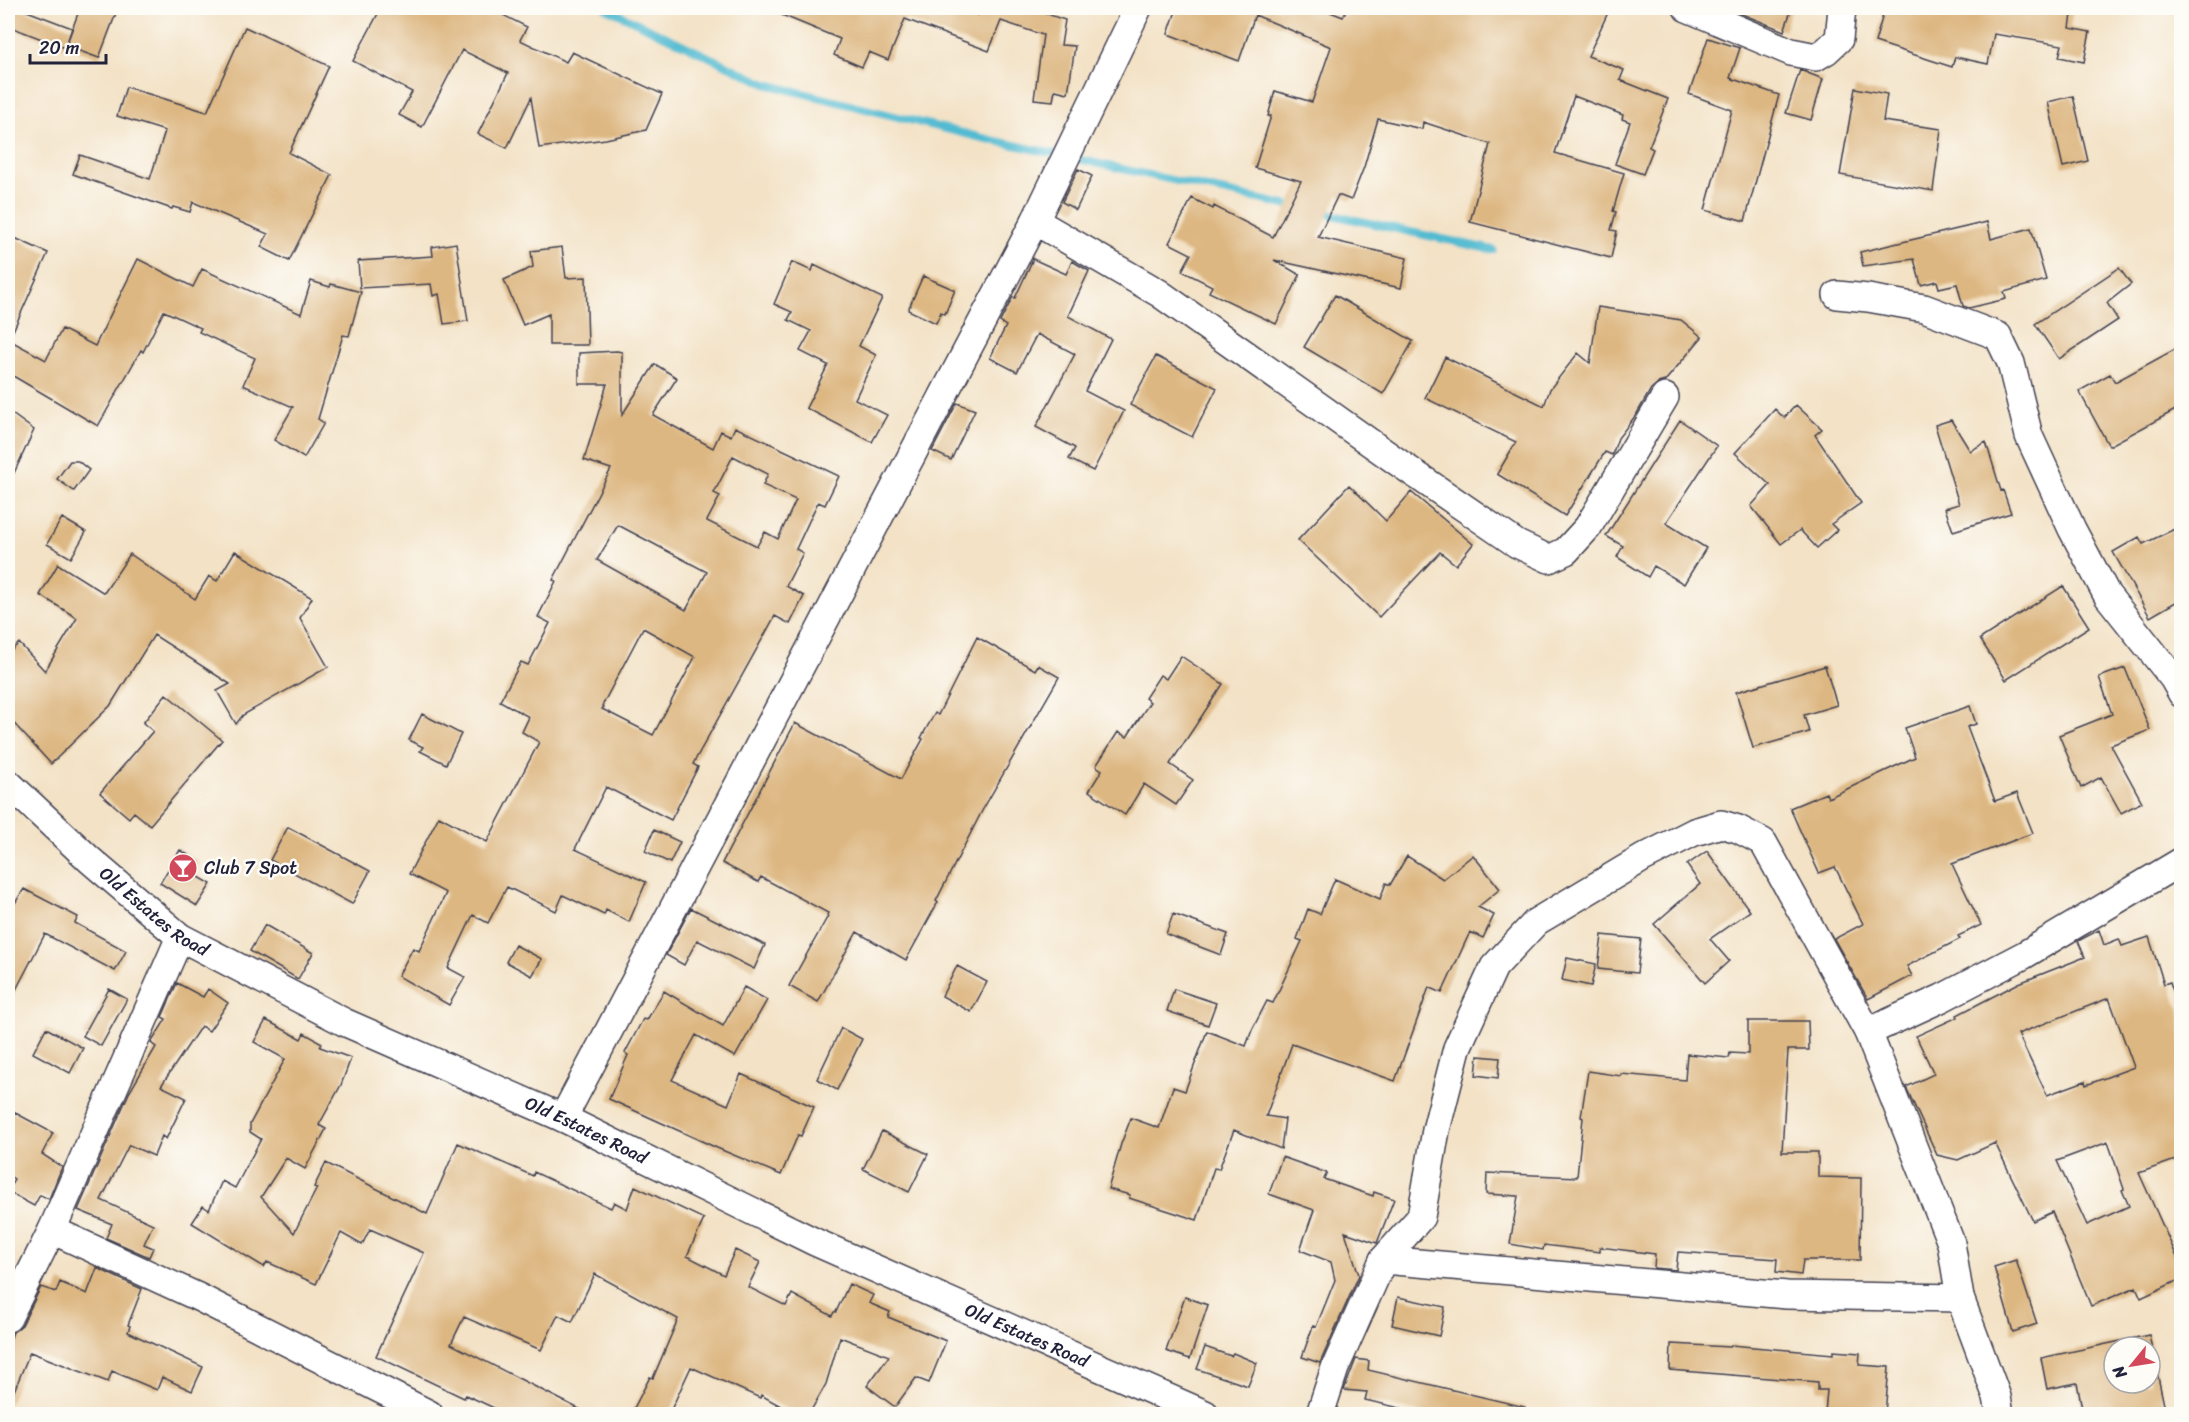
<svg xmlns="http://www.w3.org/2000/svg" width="2189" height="1422" font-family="Sriracha,sans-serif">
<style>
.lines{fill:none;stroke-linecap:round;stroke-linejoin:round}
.stream{stroke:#53bbd1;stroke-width:8}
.building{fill:#ddb782;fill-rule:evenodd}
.street-casing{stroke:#413f50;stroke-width:30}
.street{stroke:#fff;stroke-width:27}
.labels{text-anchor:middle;stroke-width:5;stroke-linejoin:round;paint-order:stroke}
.poi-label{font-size:18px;fill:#22223b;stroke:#fdfcf7;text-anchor:start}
.street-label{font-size:18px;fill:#22223b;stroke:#fdfcf7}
</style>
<rect width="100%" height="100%" fill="#fdfcf7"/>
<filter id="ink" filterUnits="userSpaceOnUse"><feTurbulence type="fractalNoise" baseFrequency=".0167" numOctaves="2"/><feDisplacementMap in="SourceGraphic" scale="12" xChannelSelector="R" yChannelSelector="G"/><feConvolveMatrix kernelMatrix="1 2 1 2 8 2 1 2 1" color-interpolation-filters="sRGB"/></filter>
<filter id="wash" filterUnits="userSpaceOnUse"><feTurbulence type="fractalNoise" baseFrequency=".008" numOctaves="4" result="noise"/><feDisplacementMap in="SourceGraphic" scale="24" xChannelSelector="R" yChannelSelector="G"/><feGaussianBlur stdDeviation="1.35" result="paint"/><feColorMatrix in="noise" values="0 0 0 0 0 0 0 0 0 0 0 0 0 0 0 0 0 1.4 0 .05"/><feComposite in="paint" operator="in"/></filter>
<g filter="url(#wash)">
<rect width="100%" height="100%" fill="#f3e2c6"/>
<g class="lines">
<path class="stream" d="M606,8L766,84L978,137L1298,208
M1319,212L1493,250"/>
</g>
<g id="blocks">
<path class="building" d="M8,8H19L72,28L65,48L8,26Z
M80,8H118L99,58L66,46Z
M381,8H489L527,27L520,40L566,62L572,52L662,94L646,130L606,139L539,148L531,98L507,148L478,134L508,73L462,50L422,127L399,115L412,92L353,61Z
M765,8H959L978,15L979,13L973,11V8H1029L1065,20L1061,45L1075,46L1068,93L1055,90L1053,101L1034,99L1043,35L1001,21L989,51L905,19L888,60L869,52L862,67L834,55L840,39Z
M1177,8H1320L1343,17L1347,8H1610L1588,56L1624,70L1620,80L1668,99L1649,147L1653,149L1643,174L1615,164L1630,122L1622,119L1623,115L1574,96L1555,153L1624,173L1613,211L1616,212L1611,230L1617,231L1611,258L1470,222L1490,144L1423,122L1422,129L1378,119L1364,167L1351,200L1338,195L1318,237L1407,258L1401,288L1274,260L1300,275L1276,324L1209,292L1212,286L1182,271L1191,254L1169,243L1192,198L1213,209L1214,206L1273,237L1301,181L1255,168L1271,116H1268L1275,91L1312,102L1331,47L1255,15L1239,61L1168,34Z
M1727,8H1792L1784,31Z
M1885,8H1913L1935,15L1936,8H2073L2070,28L2090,32L2084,62L2059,57L2062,45L1994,34L1988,64L1955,57L1952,67L1875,42Z
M245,27L329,66L289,153L332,175L289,261L261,247L268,234L193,202L190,212L173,207L172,209L73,174L80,155L150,179L165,131L117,116L126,87L207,112Z
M1708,38L1740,48L1730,78L1779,95L1745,221L1705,210L1732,110L1689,94Z
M1800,70L1823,79L1811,120L1786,113Z
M1855,88L1887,94L1883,121L1941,129L1933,191L1840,175Z
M2073,96L2088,161L2063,167L2048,102Z
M1078,169L1092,176L1076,210L1062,202Z
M1987,222L1991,239L2031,228L2046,280L2004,292L2006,299L1969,308L1963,306L1957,284L1939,288L1937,281L1921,285L1914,259L1863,266L1860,252Z
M8,235L48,253L9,340L46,360L62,329L95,346L138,259L193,287L202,269L301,314L311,281L330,287L331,284L361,292L349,336L343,335L318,419L324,423L304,458L274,440L293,407L243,385L255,358L199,332L201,328L164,311L143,352L141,350L98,426L8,373Z
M456,243L468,321L444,324L439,294L433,296L431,284L360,288L358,261L433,256L432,247Z
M562,247L566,278L586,277L588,345H549V314L523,325L504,280L533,267L531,251Z
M1033,259L1066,274L1072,261L1089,271L1068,316L1111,339L1085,391L1124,411L1093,471L1069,459L1075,448L1036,427L1075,354L1037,334L1017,372L990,358L1006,326L1000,322L1013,297L1015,298Z
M792,262L812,271L814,265L882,298L859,346L876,355L855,399L887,415L872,442L806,408L828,365L800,351L811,331L788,320L792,312L774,304Z
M2119,268L2131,284L2107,303L2118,320L2059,359L2035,324Z
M923,276L955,290L945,314L941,312L936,323L908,310Z
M1335,295L1413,341L1383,394L1304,347Z
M1598,307L1681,320L1702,337L1665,381L1658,383L1651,389L1636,415L1618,438L1612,455L1605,452L1565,516L1497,474L1516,442L1425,398L1445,357L1544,406L1550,389L1578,353L1590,363Z
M2181,346V407L2109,446L2079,391L2110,374L2115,382Z
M617,351L622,352V415L655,364L677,378L653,415L713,448L721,431L731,436L735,427L839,476L825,505L818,502L796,549L803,553L786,586L804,596L790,624L775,616L693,764L698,767L671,820L606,787L575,849L646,882L629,922L606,910L604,915L563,895L556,911L507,887L488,923L473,915L448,968L465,977L449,1005L398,976L413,948L419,951L446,893L409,874L439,816L487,842L539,742L522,732L529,717L500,701L521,662L528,665L550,623L538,617L556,581L553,580L611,469L584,460L607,384H579V353ZM733,456L768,474L763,485L796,500L778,539L765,532L757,546L707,521L720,496L714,493ZM618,525L707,572L686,610L597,560ZM643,628L695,657L653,735L602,709L604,707L602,706Z
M1156,356L1217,388L1192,437L1130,405Z
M957,403L975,410L951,460L932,451Z
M1796,405L1822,429L1815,435L1861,503L1831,524L1837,530L1817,548L1800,530L1781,544L1751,506L1770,485L1735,453L1775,409L1784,418Z
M8,411L34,430L8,486Z
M1680,420L1717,446L1666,523L1706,548L1684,584L1654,566L1648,577L1617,557L1623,546L1606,536Z
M1951,420L1970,451L1986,442L2001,491L2003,490L2011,513L1953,531L1945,508L1959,504L1935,425Z
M70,461H78L89,470L74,491L57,479Z
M1349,485L1386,521L1411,492L1473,544L1456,565L1440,552L1379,617L1298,540Z
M62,518L86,532L71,558L47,544Z
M2181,526V599L2150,617L2113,552L2139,537L2143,544Z
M235,551L312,598L300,618L328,667L243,715L236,724L217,691L230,684L154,635L110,706L51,764L8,717V654L19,643L45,671L77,618L40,595L58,564L104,593L130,554L195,599L209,576L217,581Z
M2063,586L2089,627L2006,680L1980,639Z
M977,637L1035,670L1038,665L1059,677L982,811L936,901L938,902L906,960L857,932L818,1002L789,986L828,916L827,915L828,913L761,877L758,882L722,863L795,723L901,779L923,739L921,738L935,713L938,715Z
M1181,656L1223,684L1170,764L1193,780L1176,805L1144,784L1125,815L1089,791L1102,770L1096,766L1118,732L1127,737L1150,702L1145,698L1160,675L1166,679Z
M1825,666L1837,705L1804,715L1809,732L1753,748L1736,692Z
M2125,668L2150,730L2111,745L2142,802L2121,813L2101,777L2081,788L2059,735L2112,714L2099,677Z
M166,694L222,740L150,825L134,812L129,818L100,793L153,731L143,723Z
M1970,706L1976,724L1967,727L1995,801L2017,793L2033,833L1952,864L1981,925L1958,936L1960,939L1907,966L1912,976L1868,999L1834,939L1863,924L1835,867L1819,873L1790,808L1826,793L1828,798L1915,757L1905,728Z
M422,714L461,734L446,764L420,751L423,747L409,740Z
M288,827L370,871L352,904L270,860Z
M654,830L680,842L670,863L645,851Z
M180,850L199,862L192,873L211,884L197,906L160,883Z
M1707,851L1750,911L1710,939L1729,961L1705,983L1654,924L1700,884L1687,865Z
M1473,855L1500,889L1478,907L1494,915L1483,938L1470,932L1442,993L1429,987L1395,1081L1292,1044L1266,1116L1285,1119L1281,1149L1234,1130L1219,1169L1214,1168L1197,1220L1129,1198L1130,1195L1108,1189L1121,1144L1131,1118L1159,1128L1173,1087L1185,1091L1207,1031L1246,1046L1252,1030L1267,1001L1273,1003L1302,941L1297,939L1308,909L1320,914L1335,879L1380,899L1386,883L1390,885L1407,856L1443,879Z
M24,889L78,917L75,923L126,951L115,971L45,934L8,1005V898L15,903Z
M691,908L765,945L754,969L697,940L684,965L666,955Z
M1173,914L1228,934L1221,955L1166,934Z
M265,925L313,953L298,979L250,951Z
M2099,930L2104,945L2119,939L2122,946L2149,937L2164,984L2170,982L2181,1014V1158L2139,1173L2181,1266V1279L2141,1298L2136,1287L2091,1306L2052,1212L2033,1221L1995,1143L1958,1160L1937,1155L1906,1087L1934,1074L1916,1036L1958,1017L1957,1015L2019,983L2085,957L2078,941ZM2109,998L2134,1067L2086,1085L2085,1081L2047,1095L2018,1034ZM2108,1142L2124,1189L2122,1190L2129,1206L2087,1225L2057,1161Z
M1602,935L1641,939L1637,973L1598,969Z
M515,945L542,959L532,976L506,962Z
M1567,958L1596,964L1591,986L1562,980Z
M957,966L987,982L971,1012L942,996Z
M177,983L203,997L208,989L228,1003L209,1031L201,1026L161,1086L186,1098L166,1139L162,1136L154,1156L129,1145L101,1200L153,1224L144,1244L153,1248L149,1257L106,1238L112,1224L78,1210L129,1093L156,1047L151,1043L166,1019L162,1017Z
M744,987L767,1000L735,1057L696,1035L672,1080L728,1105L741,1074L814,1107L801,1136L798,1135L781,1175L717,1148L609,1099L628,1055L625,1053L643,1019L647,1020L664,991L723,1026Z
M109,989L127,999L101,1046L83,1036Z
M1174,989L1216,1003L1208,1025L1167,1011Z
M266,1020L301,1039L304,1033L322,1043L320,1047L351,1058L341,1085L319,1125L326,1129L305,1169L286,1158L261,1197L294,1233L317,1188L314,1187L326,1163L427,1214L458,1143L533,1176L534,1172L611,1208L614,1202L627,1209L635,1186L704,1219L687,1256L724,1275L735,1250L760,1262L748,1287L786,1306L792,1294L832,1316L834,1312H836L849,1284L873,1295L869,1303L890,1312L888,1317L946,1341L929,1383L916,1378L895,1407L867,1386L889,1356L840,1337L826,1384L809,1414H795L761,1395L760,1398L691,1367L669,1414H631L650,1377L653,1378L678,1319L595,1274L572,1322L558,1315L541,1350L464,1317L451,1344L589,1414H507L466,1395L464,1398L376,1356L424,1253L370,1229L362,1245L341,1233L316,1284L267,1262L264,1267L192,1223L203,1206L209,1210L222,1181L235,1188L261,1139L250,1132V1124L285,1059L254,1042Z
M1748,1021H1808L1809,1050H1788L1782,1152H1818V1177L1861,1178L1860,1260H1803L1801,1275L1776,1272L1777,1259L1678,1252L1676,1270L1654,1268L1655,1254L1600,1247V1252L1544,1245L1543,1250L1510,1244L1518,1196L1486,1194L1487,1173L1577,1177L1583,1118L1581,1117L1588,1071L1621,1076V1074L1685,1080L1687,1054L1729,1058L1730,1053L1748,1054Z
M46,1028L83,1048L70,1073L33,1053Z
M841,1028L862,1039L837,1090L817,1079Z
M1478,1056L1500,1058L1498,1078L1476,1075Z
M8,1109L53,1133L42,1154L62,1167L49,1199L40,1195L34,1206L8,1192L14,1179L8,1175Z
M882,1131L928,1154L909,1192L863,1169Z
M1282,1157L1327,1173L1324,1179L1373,1196L1374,1192L1394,1199L1377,1243L1345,1232L1359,1275L1320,1363L1302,1357L1313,1326L1316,1327L1335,1280L1331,1262L1300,1250L1314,1210L1269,1194Z
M2016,1260L2037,1324L2013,1332L1994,1267Z
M97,1268L142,1289L128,1325L130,1326L128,1332L203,1367L192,1391L162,1377L157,1390L112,1371L108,1382L30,1352L8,1406V1346L13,1332L22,1325L41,1287L56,1292L60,1282L87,1294Z
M1185,1297L1208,1305L1190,1359L1166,1351Z
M1398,1297L1445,1307L1439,1336L1392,1325Z
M2149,1335L2166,1414H2083L2077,1383L2047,1389L2041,1358ZM2114,1347H2150V1383H2114Z
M1671,1344L1730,1347L1731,1345L1833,1354V1351L1860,1353L1859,1365L1889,1367L1885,1414H1825L1827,1390H1818V1382L1670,1370Z
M1205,1347L1231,1356L1233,1353L1257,1363L1248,1386L1197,1369Z
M1356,1359L1369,1361L1368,1370L1525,1407L1524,1414H1426L1365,1400L1367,1392L1344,1390Z"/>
</g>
</g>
<g filter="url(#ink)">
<use href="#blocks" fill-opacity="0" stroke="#413f50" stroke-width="1.5"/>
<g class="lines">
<g class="street-casing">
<g id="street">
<path d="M1687,8L1791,52L1816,57L1826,51L1839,39L1842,8"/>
<path d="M1035,221L1159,293L1399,463L1517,544L1549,559L1566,551L1588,527L1665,397"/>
<path d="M1837,295L1868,298L1924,308L1998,336L2011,363L2029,436L2072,529L2107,595L2173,678L2182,694"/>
<path id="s1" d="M8,783L90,860L180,937L344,1022L563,1118L815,1242L1205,1414"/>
<path d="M1868,1032L1942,998L2024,955L2182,861"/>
<path d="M563,1118L1035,221L1138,8"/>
<path d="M52,1230L198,1297L429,1414"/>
<path d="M1383,1260L1787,1295L1960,1298"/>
<path d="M8,1318L52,1230L180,937"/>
<path d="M1320,1414L1335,1368L1383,1260L1421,1217L1436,1130L1457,1048L1494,967L1536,922L1643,858L1694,832L1721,824L1738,829L1763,842L1868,1032L1951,1243L1960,1298L1997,1397L2000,1414"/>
</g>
</g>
<use href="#street" class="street"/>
</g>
</g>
<defs>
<g id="bar-disc" transform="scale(1.5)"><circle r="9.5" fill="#d1495b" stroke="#fdfcf7"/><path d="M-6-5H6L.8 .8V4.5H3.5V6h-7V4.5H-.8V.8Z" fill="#fff"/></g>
</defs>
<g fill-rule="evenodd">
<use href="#bar-disc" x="183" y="868"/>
</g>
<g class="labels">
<g class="poi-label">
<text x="204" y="874">Club 7 Spot</text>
</g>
<g class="street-label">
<text dy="6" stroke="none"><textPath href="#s1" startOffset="195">Old Estates Road</textPath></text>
<text dy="6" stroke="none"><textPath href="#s1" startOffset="681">Old Estates Road</textPath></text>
<text dy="6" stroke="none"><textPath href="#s1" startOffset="1167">Old Estates Road</textPath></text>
</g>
</g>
<rect width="2189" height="1422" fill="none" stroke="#fdfcf7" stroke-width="30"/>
<g transform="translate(2132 1365) rotate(240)"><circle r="28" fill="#fdfcf7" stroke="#a5a5ac" stroke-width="1.5"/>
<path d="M0-4.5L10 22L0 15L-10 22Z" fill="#d1495b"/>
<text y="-9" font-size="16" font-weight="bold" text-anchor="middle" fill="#22223b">N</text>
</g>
<path d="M30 54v9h76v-9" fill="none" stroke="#22223b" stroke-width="3"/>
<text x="39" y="54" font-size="18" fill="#22223b" stroke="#fdfcf7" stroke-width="4.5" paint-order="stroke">20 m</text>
</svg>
